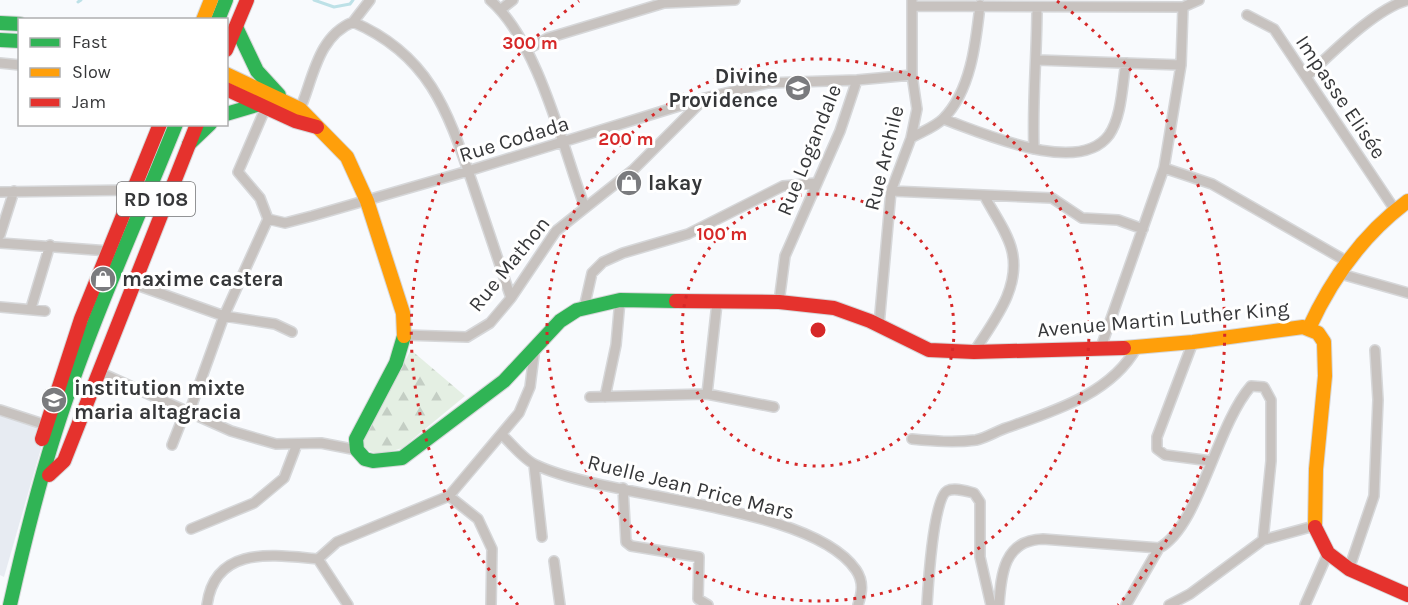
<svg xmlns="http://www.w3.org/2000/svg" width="1408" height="605" font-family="Karla,sans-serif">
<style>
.built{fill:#e7ebf2}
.forest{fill:url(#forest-firs)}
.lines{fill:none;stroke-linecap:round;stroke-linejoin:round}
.stream{stroke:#bde1e7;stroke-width:3}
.street-casing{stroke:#d6d7d9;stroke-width:12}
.fast-casing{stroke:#d6d7d9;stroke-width:16}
.slow-casing{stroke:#d6d7d9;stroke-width:16}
.jam-casing{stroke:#d6d7d9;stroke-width:16}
.street{stroke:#c7c2bf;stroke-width:9}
.fast{stroke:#30b455;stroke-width:14}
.slow{stroke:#ff9f0a;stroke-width:14}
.jam{stroke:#e5322d;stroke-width:14}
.ring{fill:none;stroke:#d62828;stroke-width:3;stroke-dasharray:3 6}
.labels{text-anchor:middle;stroke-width:6;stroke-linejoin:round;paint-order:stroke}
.shield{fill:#fff;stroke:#727374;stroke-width:1.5}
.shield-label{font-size:20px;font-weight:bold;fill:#363739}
.poi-label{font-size:21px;font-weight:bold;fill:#363739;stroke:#fff;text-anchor:start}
.street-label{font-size:21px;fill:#363739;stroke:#fff}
.centre{fill:#d62828;stroke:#fff;stroke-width:3}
.ring-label{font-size:18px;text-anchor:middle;font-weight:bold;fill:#d62828;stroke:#fff;stroke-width:6;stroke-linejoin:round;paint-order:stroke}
</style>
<defs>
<pattern id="forest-firs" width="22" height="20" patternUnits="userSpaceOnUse" patternTransform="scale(1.5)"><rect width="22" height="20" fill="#e4efe3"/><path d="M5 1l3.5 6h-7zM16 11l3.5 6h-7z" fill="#c4cec4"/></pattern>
</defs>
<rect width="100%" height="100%" fill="#f8fafd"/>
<path class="built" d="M0,414L46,431L4,577L0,575Z"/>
<path class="forest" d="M411,350L465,396L402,448L379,455L363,448L362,438Z"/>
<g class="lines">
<path class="stream" d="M314,0L334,7L350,4L353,0
M78,2L81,0"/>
<g class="street-casing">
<path id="street" d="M490,0C538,41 563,148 585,208
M912,6L1183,7L1199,0
M500,10L513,0
M1247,15L1274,29L1395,210
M353,22C430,55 448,112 473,185C486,223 498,260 511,298
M353,22L370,0
M526,50L548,38L664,3L735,0
M1037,60L1181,65
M0,63L20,65
M1307,76C1332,53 1376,8 1408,0
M266,107L238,172L260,198L268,219
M298,114C313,82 316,37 353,22
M943,119C981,132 1078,177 1109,135C1122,116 1122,85 1126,63
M911,138C921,132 935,127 943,119C971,91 976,42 980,5
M1034,149C1032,102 1037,55 1037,7
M1164,168L1212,184L1348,262
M891,191L1052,198L1082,218L1118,220L1143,229
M0,192L133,190
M268,219L285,223L312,216L468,171L705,98L768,83L857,80L912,75
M0,235L14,191
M0,243L109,251
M1341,274L1408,293
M134,284L224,316L275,324L292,332
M779,302L785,256L840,131L857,80
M0,307L45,311
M31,308L50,245
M584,308L592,273L603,262L623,253L688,234L783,186L816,183
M879,325L891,191L911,138L917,109L912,75V0
M404,335L467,337L490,323L511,298L556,231L633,170L703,100
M1193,342L1157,437V449L1165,455L1211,461
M1100,350L1164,168L1181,65L1183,7
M974,352C992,323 1021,289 1012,251C1008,233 994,214 985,197
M99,372L231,431L276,444L321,443L357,450
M707,394L717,303
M590,397L707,394L774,407
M605,397L616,345L620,300
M0,410L46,425
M189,413L224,316L268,219
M502,435C512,444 524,460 536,465C610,500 811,504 856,570C864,582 862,593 858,605
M912,439C933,441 954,443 976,440C986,438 997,431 1006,428C1054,411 1111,394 1137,347
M172,445L185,412
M534,465L542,537
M623,488L626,542L631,546L699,557L698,599L708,605
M191,529L254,503L284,478L297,444
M318,559L348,605
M554,561L560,605
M1349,569L1374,496L1378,400L1375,350
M207,605C215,545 273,555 318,559L337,542L449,496
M491,605L492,549L478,519L449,496L519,413L530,387L535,347
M927,605C928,588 933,498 947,491C954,487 966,491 974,493L980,502V557L991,605
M999,605C1001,574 1004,540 1043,539L1159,548C1199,527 1216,426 1251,386L1264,387L1271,400V461L1263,540
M1126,605L1159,548
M1169,605L1190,594L1263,540L1314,526
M1305,605L1328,553"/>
</g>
<g class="fast-casing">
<path id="fast" d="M218,20L226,0
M0,23L20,24
M236,27L257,71L279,95
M0,40L20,41
M226,114L260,104
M189,144L210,124
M404,336L396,363L356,439L357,450L365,459L373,461L402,458L504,381L560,321L577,310L620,300L676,301
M10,605C23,547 37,490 55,433C88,328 135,226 176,124"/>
</g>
<g class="slow-casing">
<path id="slow" d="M203,20L211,0
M226,74L300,109L347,157L367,201L403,313L404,336
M1309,328C1332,278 1363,234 1408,201
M1124,348L1193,342L1303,327L1318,333L1324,342L1325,376L1316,469L1315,527"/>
</g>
<g class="jam-casing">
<path id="jam" d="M226,50L247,0
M226,89L295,121L317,127
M676,301L779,302L834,308L870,321L929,350L974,352L1124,348
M42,439L81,319L160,124
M49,475L64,461L197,124
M1315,527L1328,553L1349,569L1408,595"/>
</g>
<use href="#street" class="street"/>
<use href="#fast" class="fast"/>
<use href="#slow" class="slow"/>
<use href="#jam" class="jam"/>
</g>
<g class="ring">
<circle cx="818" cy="330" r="136"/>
<circle cx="818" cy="330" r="271"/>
<path d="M518 605A407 407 0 0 1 579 1M1057 1A407 407 0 0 1 1118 605"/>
</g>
<defs>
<g id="school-disc" transform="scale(1.35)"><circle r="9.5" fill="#7a7b7e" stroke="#fff"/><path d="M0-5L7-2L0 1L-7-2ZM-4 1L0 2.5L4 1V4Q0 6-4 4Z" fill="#fff"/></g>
<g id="shop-disc" transform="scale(1.35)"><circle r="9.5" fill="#7a7b7e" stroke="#fff"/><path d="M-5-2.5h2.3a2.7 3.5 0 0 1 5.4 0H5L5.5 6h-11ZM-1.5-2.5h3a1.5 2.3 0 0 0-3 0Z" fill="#fff"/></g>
</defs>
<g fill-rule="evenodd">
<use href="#school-disc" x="798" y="88"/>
<use href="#shop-disc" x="629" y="183"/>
<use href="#shop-disc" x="103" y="279"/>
<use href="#school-disc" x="54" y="400"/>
</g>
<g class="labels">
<rect class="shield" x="117" y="182" width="78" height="34" rx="4.5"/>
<g class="shield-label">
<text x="156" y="206">RD 108</text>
</g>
<g class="poi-label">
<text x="778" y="83" text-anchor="end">Divine<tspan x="778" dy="24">Providence</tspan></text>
<text x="648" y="190">lakay</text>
<text x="122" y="286">maxime castera</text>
<text x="74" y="395">institution mixte<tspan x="74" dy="24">maria altagracia</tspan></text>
</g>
<g class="street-label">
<text transform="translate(1341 97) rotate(56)" y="7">Impasse Elisée</text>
<text transform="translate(514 139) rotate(-17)" y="7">Rue Codada</text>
<text transform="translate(809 150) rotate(-68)" y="7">Rue Logandale</text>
<text transform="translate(884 158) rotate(-76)" y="7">Rue Archile</text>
<text transform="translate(509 264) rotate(-51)" y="7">Rue Mathon</text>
<text transform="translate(1163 319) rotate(-5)" y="7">Avenue Martin Luther King</text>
<text transform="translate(691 487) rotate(14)" y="7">Ruelle Jean Price Mars</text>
</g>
</g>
<circle cx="818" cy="330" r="9" class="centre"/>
<g class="ring-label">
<text x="530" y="49">300 m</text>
<text x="626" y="145">200 m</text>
<text x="722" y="240">100 m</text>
</g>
<rect x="18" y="18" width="210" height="108" fill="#ffffff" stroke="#afafb0" stroke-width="1.5"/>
<rect x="30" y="38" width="30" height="9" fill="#30b455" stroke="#afafb0" stroke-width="1.5"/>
<text x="72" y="48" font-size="18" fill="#363739">Fast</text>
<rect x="30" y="68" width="30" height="9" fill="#ff9f0a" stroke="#afafb0" stroke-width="1.5"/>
<text x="72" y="78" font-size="18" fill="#363739">Slow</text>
<rect x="30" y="98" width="30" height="9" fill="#e5322d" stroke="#afafb0" stroke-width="1.5"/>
<text x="72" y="108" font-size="18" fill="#363739">Jam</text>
</svg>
